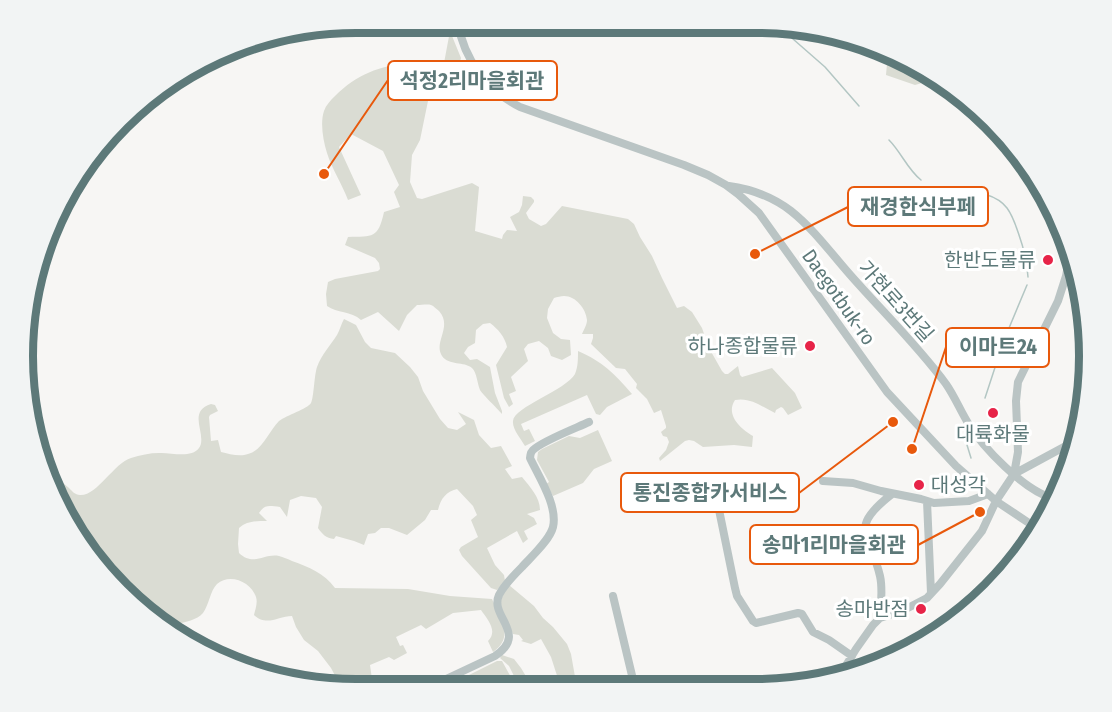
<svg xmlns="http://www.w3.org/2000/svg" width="1112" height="712" font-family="'Fira Sans Condensed','Noto Sans KR',sans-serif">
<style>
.green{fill:#dadcd3}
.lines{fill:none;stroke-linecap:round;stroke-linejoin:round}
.stream{stroke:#b3c6c3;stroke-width:1.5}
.minor{stroke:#bac4c4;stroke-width:8}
.poi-dot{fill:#e72448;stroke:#fff;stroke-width:2}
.labels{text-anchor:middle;stroke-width:6;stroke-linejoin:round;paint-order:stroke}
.poi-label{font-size:20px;fill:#5d7979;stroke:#fff;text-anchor:end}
.street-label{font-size:20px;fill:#5d7979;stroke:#fff}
.rim{fill:none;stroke:#5d7979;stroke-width:8}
.leader{fill:none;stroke:#e8590c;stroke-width:2}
.callout-dot{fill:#e8590c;stroke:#fff;stroke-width:2}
.callout{fill:#fff;stroke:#e8590c;stroke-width:2}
.callout-label{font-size:21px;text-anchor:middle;font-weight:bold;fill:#5d7979}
</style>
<rect width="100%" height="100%" fill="#f7f6f4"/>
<path class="green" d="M450,31L461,58L460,62L455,65L444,63Z
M888,52L903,57L931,75L922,83L915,85L886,75Z
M410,63L448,70V78L440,90L428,101L420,140L412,155L410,182L417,198L422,199L472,183L479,187L475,231L502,239L503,235L507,230L517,231L510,217L519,212L522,205L523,196L531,197L534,200V202L526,213L529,219L541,226L546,224L562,206L628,219L634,224L640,237L652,256L662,278L677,308L684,306L692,312L702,328L709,348L722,371L725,374H728L738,366L740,375L742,377L772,368L795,393L802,408L788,415L783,408L781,407L776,410L775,413C762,407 751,397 735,400C725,415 741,429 753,436L752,447L734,445L703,447L694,441L689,440L685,441L660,461L659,458L666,450L669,442L667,437L663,436L661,432L666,428V426L661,410L654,413L647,399L636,388L637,384L625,369L616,368L591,344L593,338V334H582C584,329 587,325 587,320C586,309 576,296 564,296C561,296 557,297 554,298L548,309L547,318L553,333L561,339L570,340L571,355L562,360L551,356L548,348L539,341L528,344L524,349L528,361L511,377L516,391L509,394L513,404L509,407L504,398L496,365L507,347C505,337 498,329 490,323L483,324L476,330L475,343L468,347L464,353L470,360L477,359L490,367L495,393L502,411V414C497,408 483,395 480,390C477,383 477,373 472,368C464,361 449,366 442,356C433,342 453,327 439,311C436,309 434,306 431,305C428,304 421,305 417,305L407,315L399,331L378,312L361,320C351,311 337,313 327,306L326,294L328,282L335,279L378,271L380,269L379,263L375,258L345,245L348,237C373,236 378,239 384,212L400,207L394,192L399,185L383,151L351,134L339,147L361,195L348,200C342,184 332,169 327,153C323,140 320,123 324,111C326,105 330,101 335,96C357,74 379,66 410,63Z
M344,319L356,325L365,342L371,348L395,353L410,367L418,377L423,391L440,419L448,428L457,430L466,424L458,412L474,420L479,435L491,448L501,446L512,466L505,469L512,479L522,477C530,487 540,497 540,510L527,514L534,518L537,524L524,531L528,539L523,543L517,531L487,548L495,565L504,575L505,581L497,590L491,588L462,556L459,550L461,547L478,537L471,520L477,515L473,506L457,489C446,492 441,498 438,510H431L425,520L407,535L389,528H381L375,533L368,534L364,545L354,541L336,536L334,539C326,538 322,534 318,528L322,507L316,498L301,496L290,500L287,517L280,507C269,506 265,504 259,513L267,521C256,521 247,521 239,528L238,544L239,553C254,567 264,553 279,556C283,557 288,559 292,561C309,567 324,573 335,588L408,589L450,596L492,599C500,618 515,637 493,652L488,641C498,631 488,620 481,610L453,613L426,629L421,625L396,637L400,646L403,645L407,653L394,660L389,657L370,665L373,686H384L385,687H341L331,668L318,651L304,640L296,627L292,616C278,616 267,627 254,615C255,610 258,603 256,597C251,582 230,573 217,584C210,591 209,605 203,613C197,620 185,622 177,624L173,630L136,607L79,541L49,476C56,479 63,482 69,488C72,491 75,495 80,495C97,496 114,463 131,458C140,455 150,453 159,453C170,452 191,459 199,448C208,435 186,412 211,404L215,405L218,411L210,415L209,417L211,441L218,440L221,452C229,454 240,457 248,454C262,451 269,431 279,421C287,415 307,409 311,403C314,397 314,376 317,367C322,354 330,346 337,335C340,330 341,324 344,319Z
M578,351C602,361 615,374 632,394L607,407L600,415L596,414L587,395L521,424L524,431L529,429L535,441L525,446C521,439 512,429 513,421C514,407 566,390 575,374C578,367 578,359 578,351Z
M598,430L612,461L594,469L583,483L553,496L546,484L549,482L537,460L538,452L542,449L569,436L580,438Z
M509,585L534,606L543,618L553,627L567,644L571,654L577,688H561L551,657L541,639L531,644L521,641L523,640L519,635L513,634L501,609L499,598Z
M502,655L514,659L521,668L533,688H520L509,666L500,658Z
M497,661H502L517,688L445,687Z"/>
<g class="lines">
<path class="stream" d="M674,25L682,28L694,25
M777,25L825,67L859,106
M889,140C901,152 908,170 921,180
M950,190C969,190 995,192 1007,208C1013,216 1016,226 1019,235C1024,249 1027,262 1028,277
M985,398L1004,340L1027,285
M970,434L967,445L971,458"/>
<path class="minor" d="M458,23C464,60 487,90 520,107L684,165L708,175L726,185L738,194L759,213L887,392L956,466L996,501L1035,527
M729,186C751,189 774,198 791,211C815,230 833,256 853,278C884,313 918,346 946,384C955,397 960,410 968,423C983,448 1024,490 1052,498
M1014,474L1075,441
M823,481L853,483L881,491L921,499L934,503L969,501L988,494
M927,501L931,593
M686,502L712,496L715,497L717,500L735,588L737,596L753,621L756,623L798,613L802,614L813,632L829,640L852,656
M613,596L635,688
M880,618C881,604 883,589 880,576C870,533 847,529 892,494
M842,672L856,649L873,625L880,618L902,611L927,598L940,584L982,531L996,501L1014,474L1018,452L1016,401L1018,382L1058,301L1066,276L1069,260
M429,687L495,656C529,633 489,617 499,595C504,585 514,575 522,567C531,557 550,540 553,527C558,506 539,477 530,458C531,453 530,453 533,450C542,441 576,428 589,422"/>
</g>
<g class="poi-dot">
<circle cx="1048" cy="260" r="6"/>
<circle cx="810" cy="346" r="6"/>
<circle cx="993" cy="413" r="6"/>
<circle cx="919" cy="485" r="6"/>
<circle cx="921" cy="609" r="6"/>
</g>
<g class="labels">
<g class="poi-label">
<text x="1036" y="267">한반도물류</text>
<text x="798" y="353">하나종합물류</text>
<text x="993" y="441" text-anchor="middle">대륙화물</text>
<text x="931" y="492" text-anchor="start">대성각</text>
<text x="909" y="616">송마반점</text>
</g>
<g class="street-label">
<text transform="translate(839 297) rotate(55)" y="7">Daegotbuk-ro</text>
<text transform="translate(896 301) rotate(48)" y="7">가현로3번길</text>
</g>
</g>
<path d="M0 0H1112V712H0ZM356 33H756A323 323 0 0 1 1079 356V356A323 323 0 0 1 756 679H356A323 323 0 0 1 33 356V356A323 323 0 0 1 356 33Z" fill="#f2f4f4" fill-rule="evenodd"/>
<path class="rim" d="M356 33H756A323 323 0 0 1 1079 356V356A323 323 0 0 1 756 679H356A323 323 0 0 1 33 356V356A323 323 0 0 1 356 33Z"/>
<path class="leader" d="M324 174L388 80M755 254L848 207M912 449L946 347M893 422L799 493M980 512L918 545"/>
<g class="callout-dot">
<circle cx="324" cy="174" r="6"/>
<circle cx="755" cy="254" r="6"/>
<circle cx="912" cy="449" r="6"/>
<circle cx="893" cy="422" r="6"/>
<circle cx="980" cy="512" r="6"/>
</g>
<g class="callout">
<rect x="388" y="61" width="169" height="39" rx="6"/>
<rect x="848" y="187" width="140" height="39" rx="6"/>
<rect x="946" y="328" width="103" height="39" rx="6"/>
<rect x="621" y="473" width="178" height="39" rx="6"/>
<rect x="750" y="525" width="168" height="39" rx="6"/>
</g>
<g class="callout-label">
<text x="472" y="88">석정2리마을회관</text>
<text x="918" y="214">재경한식부페</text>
<text x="998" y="354">이마트24</text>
<text x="710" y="500">통진종합카서비스</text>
<text x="834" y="552">송마1리마을회관</text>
</g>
</svg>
